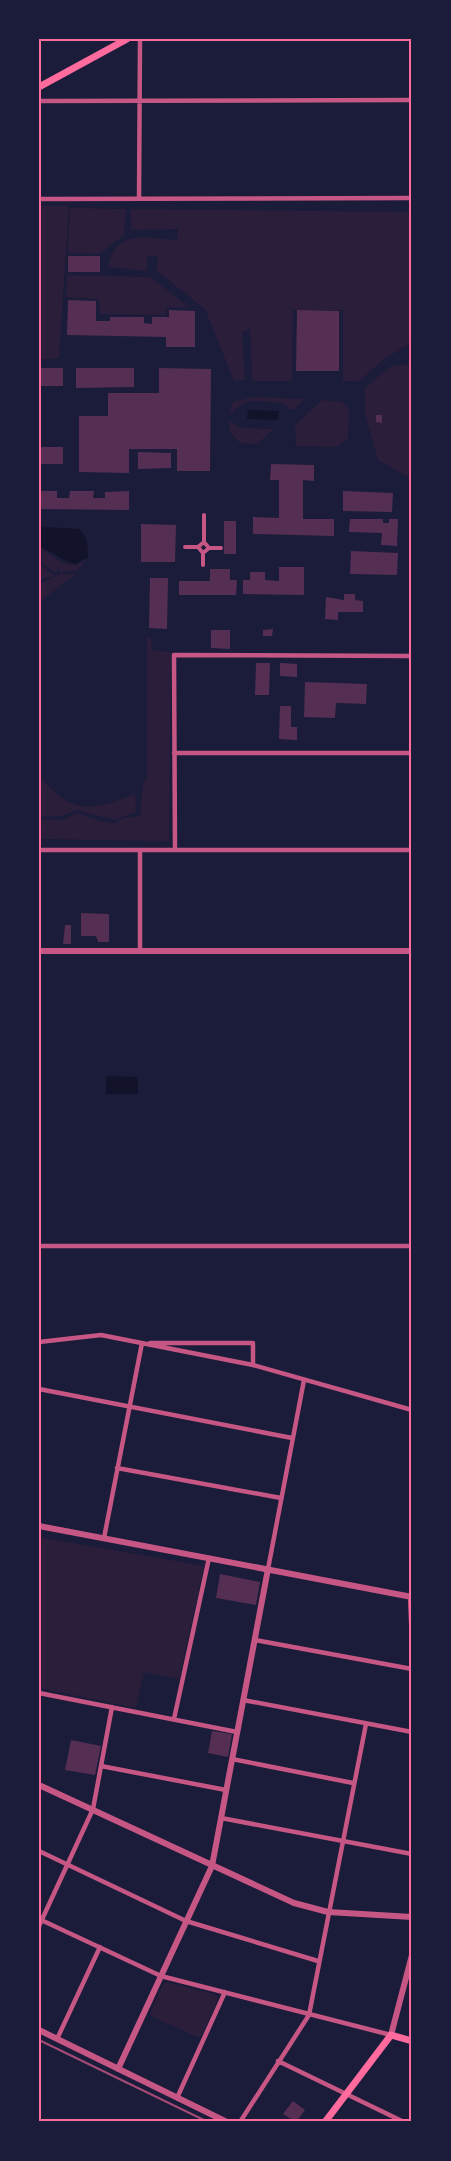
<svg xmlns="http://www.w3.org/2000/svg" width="451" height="2161" font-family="Cabin,sans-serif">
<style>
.green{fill:#2a1e3b}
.water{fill:#12122b}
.building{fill:#542f53}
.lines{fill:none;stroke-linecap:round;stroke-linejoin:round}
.pedestrian{stroke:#c65784;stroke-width:4}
.minor{stroke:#c65784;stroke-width:4.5}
.tertiary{stroke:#c65784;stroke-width:6}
.secondary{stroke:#ff6b9d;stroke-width:7}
.rail{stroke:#a44b75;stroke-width:2}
.neatline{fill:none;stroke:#ff6b9d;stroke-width:2}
</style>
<rect width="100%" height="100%" fill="#1b1b3a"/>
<path class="green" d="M39,206H69L59,358L39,360Z
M70,208L126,209L124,235L100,254L68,253Z
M131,209L412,212V342L383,360L359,381H343V310H293L292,381H252L250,329L242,332L245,380L234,381L205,309L157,271L158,256H147V271L108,267C116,228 148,238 177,241L178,229L131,230Z
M67,275L150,277L189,307H167L166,315L100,314L99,299L66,297Z
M412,364V479L378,460L365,414V388L391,366Z
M253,397L304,399L295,409H289L283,403C266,402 242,396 233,413H229L233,402Z
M322,400L342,402L349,409L348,438L337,447L296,446L295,425Z
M229,421L241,428L274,429L257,444L240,443L230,432Z
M41,548L62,563L76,565L86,560L77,571L60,572L57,567V574L43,564Z
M40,551L42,566L55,576L39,579Z
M60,574H76L39,602V584Z
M151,637L152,650L171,652L169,841L39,839V820H63L77,813L103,822L116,823L120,819L140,816L143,784L147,777V638Z
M39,774C42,781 49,786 55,792C79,816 107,805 135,794L136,812L115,820L77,810L62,816L39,817Z
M39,1537L204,1566L179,1679L144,1672L136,1708L39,1688Z
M166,1982L217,1995L218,1999L202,2036L197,2037L151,2016L150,2013L163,1984Z"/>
<path class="water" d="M248,410L279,411L278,420L247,419Z
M39,524L45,527L80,529L87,541L88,557L75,564C61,561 52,550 39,547Z
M106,1076L138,1077V1094H106Z"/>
<path class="building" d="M68,256H100V272H68Z
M68,300L96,301V321H110V317H144V323L152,324V317H169V310L195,311V347H166V337L67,335Z
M297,310L339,311V371H296Z
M39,368H63V386H39Z
M76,368H134V387L76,388Z
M159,368L211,369L210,471H177V449H129V473L79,472V416H108V393H159Z
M376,415H382V423L376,422Z
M39,447H63V464H39Z
M138,452L171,453V468L138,469Z
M271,464L314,465V481L303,480V519H334V536L253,534V517L279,518V480H270Z
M39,491H57V498H69L70,491H94L93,498H105V492L129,491V510L39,509Z
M343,491L393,493L392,512L343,511Z
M350,519H383V523H389V519H398L397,546L381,545L382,533L349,532Z
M224,521H236V554H224Z
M141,524L176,525L175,562H141Z
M351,551L398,553L397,575L350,574Z
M279,567H304V595L243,594V580H250V572H265V580L279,581Z
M210,569H230V580H237L236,595H179V581H210Z
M150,578H168L167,629L149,628Z
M344,594H355V600L363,601V612H338V620L325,619L326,597L344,600Z
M273,629L272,636H263V630Z
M211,630H230V649L211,648Z
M256,663H270L269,695H255Z
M280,663L297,664V677L280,676Z
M305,682L367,684L366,704L336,703L335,718L304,717Z
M280,706H291V727H297V740L279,739Z
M81,913L109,914V942H98L96,936H81Z
M65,925H71V944H63Z
M220,1574L260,1582L256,1605L216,1598Z
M212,1731L232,1734L228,1757L208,1753Z
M71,1740L101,1746L95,1775L65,1770Z
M293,2101L305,2110L296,2122L283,2114Z"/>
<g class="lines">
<path class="pedestrian" d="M204,542L198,547L203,553L209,548L204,542V515
M185,547H198
M209,548H221
M203,565V553"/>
<path class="minor" d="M39,101L412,100
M39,199L412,198
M139,199L140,39
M174,753H412
M39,850H140V951
M140,850H412
M175,850L174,655L412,656
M39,1246H412
M39,1342L101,1335L253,1365L412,1410
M150,1343H253V1365
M39,1389L292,1438
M117,1468L281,1498
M104,1538L142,1343
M268,1569L304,1380
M410,1596L412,1644
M255,1640L412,1669
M39,1693L237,1732
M243,1700L412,1732
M174,1719L209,1558
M232,1759L353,1783
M101,1766L226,1790
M221,1818L412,1854
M39,1851L186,1921L318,1961
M39,1919L161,1976L391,2035
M39,1926L93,1809L112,1707
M57,2039L100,1947
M278,2061L404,2122
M177,2098L225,1992
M240,2122L309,2015L366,1724"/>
<path class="tertiary" d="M39,951H412
M39,1526L412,1597
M39,1785L294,1903L328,1912L412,1917
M39,2030L227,2122
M391,2035L412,1955
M118,2069L212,1866L268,1569"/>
<path class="secondary" d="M39,87L127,39
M325,2122L391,2035L412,2041"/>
<path class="rail" d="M39,2040L208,2122"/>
</g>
<rect width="451" height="2161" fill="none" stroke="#1b1b3a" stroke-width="81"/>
<rect x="40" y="40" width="370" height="2080" class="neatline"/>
</svg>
